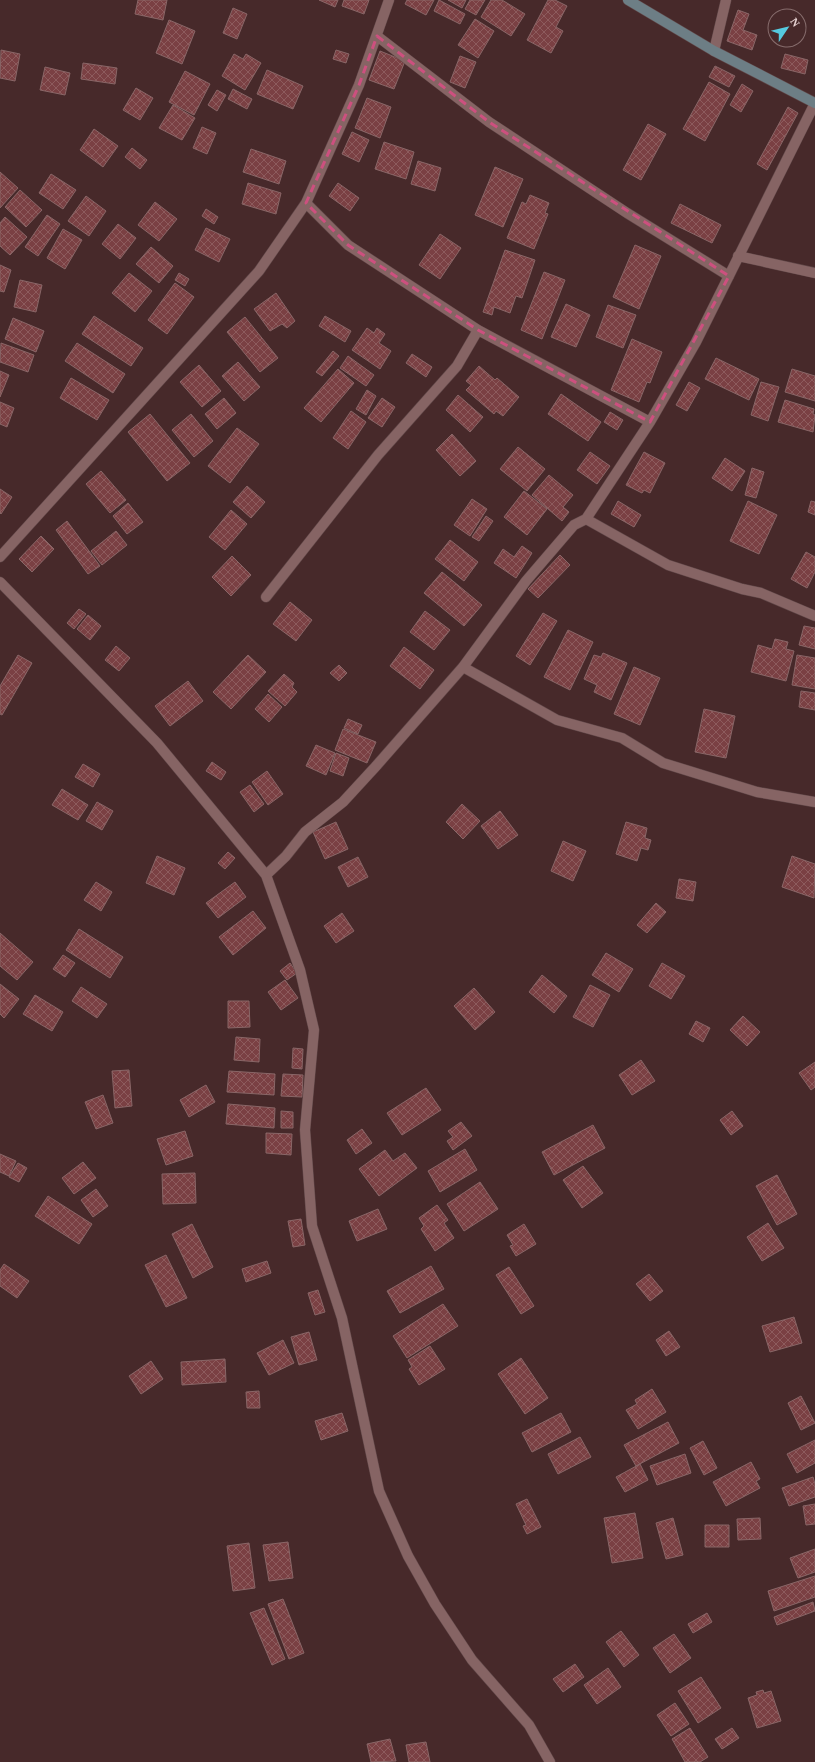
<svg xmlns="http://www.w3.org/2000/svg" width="815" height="1762" font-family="'Times New Roman',serif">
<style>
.building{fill:url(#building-cross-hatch);stroke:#896667}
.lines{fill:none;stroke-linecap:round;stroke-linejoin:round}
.street-casing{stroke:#604748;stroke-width:11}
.secondary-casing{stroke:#604748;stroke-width:11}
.street{stroke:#866464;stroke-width:10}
.secondary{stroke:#6d7e85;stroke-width:10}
.marked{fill:none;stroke:#cd507f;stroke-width:3;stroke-dasharray:8 5;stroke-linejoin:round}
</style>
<defs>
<pattern id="building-cross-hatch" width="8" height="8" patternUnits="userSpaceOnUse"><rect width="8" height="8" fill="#7a4043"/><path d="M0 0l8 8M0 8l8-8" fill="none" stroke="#8d5b5d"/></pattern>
</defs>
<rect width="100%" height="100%" fill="#47292a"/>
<path class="building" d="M138,0H167L163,20L135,14Z
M319,0H338L335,7Z
M344,0H369L364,14L342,6Z
M407,0H434L426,15L405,4Z
M439,0L465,14L460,24L434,11Z
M448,0H466L462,8Z
M470,0H485L476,15L465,9Z
M491,0H502L525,14L511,36L481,17Z
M548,0H555L567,6L556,27L563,31L551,53L527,40Z
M233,8L247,14L237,39L223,33Z
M738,10L749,14L743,30L757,35L752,50L727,41Z
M475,19L494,31L478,58L458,45Z
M169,20L195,31L182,64L156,53Z
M1,50L20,54L15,81L0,78Z
M336,50L349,54L346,63L333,59Z
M380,51L405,61L394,89L369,80Z
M234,54L243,59L246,54L261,63L245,90L222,76Z
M785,54L808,60L805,74L781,68Z
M460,56L476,62L465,88L450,82Z
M83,63L117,68L115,84L81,79Z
M715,66L735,76L729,87L709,77Z
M45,67L70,73L65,95L40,90Z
M267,70L303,86L293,109L257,94Z
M185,71L210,84L194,115L169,102Z
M709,82L730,94L705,141L683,129Z
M742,84L753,91L741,112L730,105Z
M136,88L153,98L140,120L123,110Z
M233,89L252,99L247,109L228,99Z
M217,90L226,95L217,111L208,105Z
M367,98L391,107L380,138L355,128Z
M173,105L195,118L182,140L159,128Z
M788,107L798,113L767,170L757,164Z
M648,124L666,134L641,180L623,170Z
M202,127L216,133L207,154L193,148Z
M94,129L118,146L103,167L80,150Z
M352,132L369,140L359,162L342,154Z
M384,142L414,152L406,179L375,169Z
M132,148L147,160L140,169L125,157Z
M251,149L286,161L279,184L243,172Z
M418,161L441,168L435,191L411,184Z
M495,167L523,179L503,227L475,215Z
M0,172L18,188L0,208Z
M51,174L76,190L63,209L39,193Z
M248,183L281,193L276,214L242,204Z
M338,183L359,198L350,211L329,196Z
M20,190L42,210L26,227L5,207Z
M530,195L549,203L545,213L548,214L534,249L507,238L522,202L526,204Z
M86,196L106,211L89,236L68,221Z
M155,202L177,219L159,241L138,225Z
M680,204L721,225L712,243L671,223Z
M206,209L218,217L214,224L202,216Z
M47,215L60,224L38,256L25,247Z
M5,217L27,237L10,255L0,246V223Z
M118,224L136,238L120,259L102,244Z
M206,228L230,239L219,262L195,250Z
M63,229L82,240L65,269L47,258Z
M440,234L461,248L440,279L419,265Z
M635,245L661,256L639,309L613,297Z
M151,247L173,266L159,283L136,264Z
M505,250L535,260L522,298L516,296L510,313L494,307L492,315L483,312Z
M0,265L11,270L4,292L0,291Z
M544,272L565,280L542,339L521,330Z
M129,273L152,291L135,312L112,293Z
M179,273L189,279L185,286L175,280Z
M20,280L42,285L36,312L14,307Z
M175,283L194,297L167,334L148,320Z
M276,293L295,321L287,328L282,324L270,331L254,309Z
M566,304L590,315L576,347L551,337Z
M608,305L636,315L623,348L596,337Z
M94,316L143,348L131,366L82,334Z
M325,316L351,331L345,342L319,326Z
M245,317L278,358L260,372L227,332Z
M13,318L44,331L36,352L5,339Z
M367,328L374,333L377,328L385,334L379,343L391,351L380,369L352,350Z
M632,339L662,352L650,383L647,382L639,402L611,390Z
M1,343L34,355L28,372L0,362Z
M77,343L125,374L113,393L65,361Z
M333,351L339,356L322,376L316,372Z
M412,354L432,367L426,377L406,363Z
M348,356L374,375L366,386L340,368Z
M716,358L759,379L749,400L705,379Z
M238,362L260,387L244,401L222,376Z
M199,365L221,391L202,407L180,382Z
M479,366L495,380L497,378L519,397L503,416L496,411L494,414L466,390L471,385L466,381Z
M338,369L354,383L321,422L304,408Z
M792,369L815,376V401L785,392Z
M0,371L9,375L0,397Z
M71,378L109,400L97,420L60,398Z
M689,382L700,388L687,411L676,405Z
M761,382L779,387L768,421L751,415Z
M367,390L376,396L366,415L356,409Z
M561,394L601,422L588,441L548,414Z
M458,395L483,417L470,432L446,410Z
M224,398L236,413L217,429L205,414Z
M382,398L395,407L382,427L368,418Z
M785,400L814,409L813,414L815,415L813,432L778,422Z
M0,402L14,408L7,427L0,424Z
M351,411L366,422L348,449L333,438Z
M610,412L623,420L617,430L604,422Z
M150,414L190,463L167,481L128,432Z
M191,414L213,441L194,457L172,430Z
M237,428L259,444L230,483L208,466Z
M452,434L476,461L460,476L436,450Z
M518,447L545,469L527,491L500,469Z
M590,452L610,466L597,484L577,470Z
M644,452L665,463L650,493L644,490L642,493L626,485Z
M725,458L745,471L732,491L712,478Z
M752,468L764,472L756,498L745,495Z
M101,471L126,500L110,513L86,484Z
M549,475L573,495L563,507L569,512L562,521L532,495Z
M247,486L265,502L251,518L233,502Z
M0,489L12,497L1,514L0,513Z
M524,491L547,509L527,535L504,517Z
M472,499L487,509L470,536L454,525Z
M618,501L641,515L634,527L611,514Z
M748,501L777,515L759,554L730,541Z
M811,501L815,502V515L808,512Z
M128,503L143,522L127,534L113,516Z
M231,510L247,524L225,550L209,537Z
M486,516L493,521L479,541L472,537Z
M67,521L100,566L88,574L56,530Z
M116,531L127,545L102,565L91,551Z
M41,536L54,549L32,572L19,559Z
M450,540L478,562L464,581L435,559Z
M522,546L532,553L516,578L494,563L503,549L514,557Z
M806,552L815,557V572L807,588L791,579Z
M560,555L570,565L538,598L528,589Z
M232,556L251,575L231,596L212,577Z
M442,572L482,605L464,626L424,593Z
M290,602L312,620L296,641L273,624Z
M79,609L86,614L74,629L67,623Z
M425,611L450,630L434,650L410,632Z
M543,613L557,621L530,665L516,656Z
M88,615L101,626L90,640L77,629Z
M804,626L815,628V649L799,645Z
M568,630L593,642L570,690L544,677Z
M775,639L788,642L786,649L794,651L786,681L751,672L758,645L772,649Z
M116,646L130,658L119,671L105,660Z
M404,647L434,670L420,689L390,666Z
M603,653L627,663L611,700L594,692L597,685L584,679L594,655L601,657Z
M18,655L32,663L2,715L0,714V686Z
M248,655L266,672L231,709L213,692Z
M797,655L815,658V689L792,685Z
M339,665L347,673L339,681L330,673Z
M634,667L660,678L640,725L614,714Z
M284,674L294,683L292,687L297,692L285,706L268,691Z
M188,681L203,701L170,726L155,706Z
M801,691L815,693V710L799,707Z
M268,694L282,707L269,722L255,709Z
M704,709L735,716L726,758L695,752Z
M348,719L362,725L358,734L344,728Z
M343,729L376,742L367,763L335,750Z
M316,745L335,753L326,775L306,766Z
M336,753L349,758L343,776L330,771Z
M212,762L226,772L221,780L206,771Z
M83,764L100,774L93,787L75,777Z
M267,771L283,794L268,805L252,782Z
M250,785L264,804L254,812L240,792Z
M62,789L88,805L78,820L52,805Z
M97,802L113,811L102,830L86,821Z
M462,804L480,821L463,839L446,822Z
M500,811L518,835L498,849L481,826Z
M336,822L348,849L325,859L313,832Z
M626,822L647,828L645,838L651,840L648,850L641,848L637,861L616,854Z
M563,841L586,851L573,881L551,871Z
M228,852L235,858L225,869L218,863Z
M157,856L185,868L174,895L146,883Z
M792,856L815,864L814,898L782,887Z
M358,857L368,877L348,887L338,867Z
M679,879L696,882L693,901L676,898Z
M96,882L112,892L101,911L84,900Z
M235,882L246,897L218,918L206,903Z
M656,903L666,912L647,933L637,925Z
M253,911L266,928L233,955L219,937Z
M342,913L354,931L336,943L324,926Z
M79,929L123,957L110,978L66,950Z
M0,933L33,962L17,980L0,966Z
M606,953L633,969L619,992L592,975Z
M63,955L75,963L65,977L53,969Z
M290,963L297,973L287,980L280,971Z
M662,963L685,976L671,999L649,986Z
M542,975L567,996L554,1013L529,992Z
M285,980L298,998L281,1010L268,992Z
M0,984L19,999L4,1018L0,1014Z
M590,985L610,995L593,1027L573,1017Z
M81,987L107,1004L97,1018L72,1001Z
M474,988L495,1012L475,1030L454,1006Z
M35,995L63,1012L52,1031L23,1014Z
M228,1001H249L250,1027L228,1028Z
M743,1016L760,1032L747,1046L730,1030Z
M696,1021L710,1028L703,1042L689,1034Z
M236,1037L260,1039L259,1062L234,1060Z
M293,1048L303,1049L302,1069L292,1068Z
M641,1060L655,1081L632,1095L619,1075Z
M815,1062V1087L811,1090L799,1073Z
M129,1070L132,1106L115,1108L112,1071Z
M229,1071L275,1074L274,1095L227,1092Z
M283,1074L303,1075L302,1097L281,1096Z
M206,1085L215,1102L189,1117L180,1100Z
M426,1088L441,1110L402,1135L387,1113Z
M103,1095L113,1123L96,1129L85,1102Z
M228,1104L275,1108L274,1128L226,1124Z
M281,1111L293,1112V1128H281Z
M732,1111L743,1126L731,1135L720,1120Z
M461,1122L472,1136L453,1150L447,1141L453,1137L448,1131Z
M593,1125L605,1148L554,1175L542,1152Z
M362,1129L372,1143L356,1154L347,1140Z
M185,1131L193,1156L166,1165L157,1139Z
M266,1133L292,1134L291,1155L266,1153Z
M465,1149L477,1170L440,1192L428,1171Z
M385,1150L393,1161L405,1153L417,1168L379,1196L359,1169Z
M0,1154L16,1161L9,1176L0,1172Z
M83,1162L96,1178L74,1194L62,1178Z
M18,1163L27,1168L19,1182L9,1177Z
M583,1166L603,1193L582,1208L563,1180Z
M195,1173L196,1203L163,1204L162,1174Z
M777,1175L797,1214L777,1225L756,1186Z
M480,1182L498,1209L464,1231L447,1204Z
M96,1189L108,1206L93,1217L81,1200Z
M48,1196L92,1224L79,1244L35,1216Z
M437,1205L448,1220L444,1223L454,1238L435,1251L421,1229L424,1226L419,1218Z
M378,1209L387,1229L357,1241L349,1221Z
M301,1219L305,1245L293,1247L288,1221Z
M768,1223L784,1248L762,1261L747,1237Z
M192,1224L213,1267L193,1278L172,1234Z
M524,1224L536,1244L516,1256L510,1246L513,1245L507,1235Z
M166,1255L187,1298L166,1307L145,1265Z
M267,1261L271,1273L246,1282L242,1269Z
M4,1264L29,1281L17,1298L0,1286V1270Z
M431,1266L444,1289L400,1313L387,1291Z
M509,1267L534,1306L521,1314L496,1275Z
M649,1274L663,1291L650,1301L636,1284Z
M318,1290L325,1312L315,1315L308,1293Z
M443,1304L458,1326L407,1358L393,1336Z
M794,1317L802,1343L770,1352L762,1326Z
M669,1331L680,1347L666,1356L656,1340Z
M309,1332L317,1360L299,1365L291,1337Z
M283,1340L294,1363L269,1375L257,1353Z
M430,1346L445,1369L419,1385L409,1369L412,1367L408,1360Z
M521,1358L548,1398L525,1414L498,1374Z
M225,1359L226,1382L182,1385L181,1362Z
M151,1361L163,1379L141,1394L129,1376Z
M652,1389L666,1412L638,1429L626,1410L637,1404L635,1400Z
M259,1391L260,1408H247L246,1392Z
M801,1396L815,1423L801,1430L788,1403Z
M342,1413L348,1431L321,1440L315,1421Z
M561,1413L571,1432L532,1452L522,1433Z
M668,1422L679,1443L636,1466L624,1445Z
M580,1437L591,1457L558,1474L548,1454Z
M815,1440V1463L797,1473L787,1454Z
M703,1441L717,1468L704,1475L690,1448Z
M685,1454L691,1473L657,1485L650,1466Z
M751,1462L760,1479L756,1481L760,1488L726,1506L713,1482Z
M640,1464L648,1480L625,1492L616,1477Z
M813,1477L815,1484V1497L789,1506L782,1488Z
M527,1499L541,1527L527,1534L523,1526L526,1525L516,1504Z
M815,1504V1524L806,1525L803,1506Z
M635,1513L643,1558L612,1563L604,1518Z
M673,1518L683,1555L666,1559L656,1523Z
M760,1518L761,1539L738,1540L737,1519Z
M705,1525H729V1547H705Z
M288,1542L293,1578L269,1581L263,1545Z
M249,1543L255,1588L233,1591L227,1546Z
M815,1549V1572L798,1578L790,1558Z
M815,1576V1597L774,1611L768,1591Z
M283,1599L304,1653L289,1659L268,1604Z
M813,1602L815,1611L777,1625L774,1617Z
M264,1608L285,1659L272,1665L250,1613Z
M707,1613L712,1622L693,1633L688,1624Z
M621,1631L639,1655L624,1667L606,1642Z
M674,1634L691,1658L670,1673L653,1648Z
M575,1664L584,1677L563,1692L553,1679Z
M608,1668L621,1687L597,1704L584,1685Z
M701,1677L721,1708L698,1723L678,1691Z
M763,1690L764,1693L771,1691L781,1721L757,1728L748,1698L757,1695L756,1692Z
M675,1703L689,1724L671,1736L657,1715Z
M690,1728L708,1757L700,1762H685L672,1739Z
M732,1728L739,1738L722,1749L715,1739Z
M390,1739L396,1761L371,1762L367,1744Z
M426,1742L430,1762H409L406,1745Z"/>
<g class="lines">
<g class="street-casing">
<path id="street" d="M377,36L489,122L627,213L729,276
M714,51L726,0
M306,203L348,245L478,330L650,422
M738,256L815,273
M586,519L668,565L742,589L761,593L815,616
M0,557L259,271L306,203L359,85L389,0
M0,582L157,743L266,875L300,970L314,1030L305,1130L312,1226L342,1318L379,1491L408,1556L435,1604L472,1660L529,1725L550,1762
M266,597L378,455L457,366L478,330
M463,667L557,720L622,738L663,763L757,792L815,802
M266,875L286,856L305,832L343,802L377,765L463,667L526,581L574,525L586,519L650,422L696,342L815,103"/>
</g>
<g class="secondary-casing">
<path id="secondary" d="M628,0L714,51L815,103"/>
</g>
<use href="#street" class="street"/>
<use href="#secondary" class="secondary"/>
</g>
<path class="marked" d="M377,36L489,122L729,276L650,422L478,330L348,245L306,203L359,85Z"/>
<g transform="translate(787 28) rotate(55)"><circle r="19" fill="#47292a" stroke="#876d6d"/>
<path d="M0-3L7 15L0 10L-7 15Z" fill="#55cadf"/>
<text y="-6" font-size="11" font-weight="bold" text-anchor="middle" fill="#e6d2d2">N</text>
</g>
</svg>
